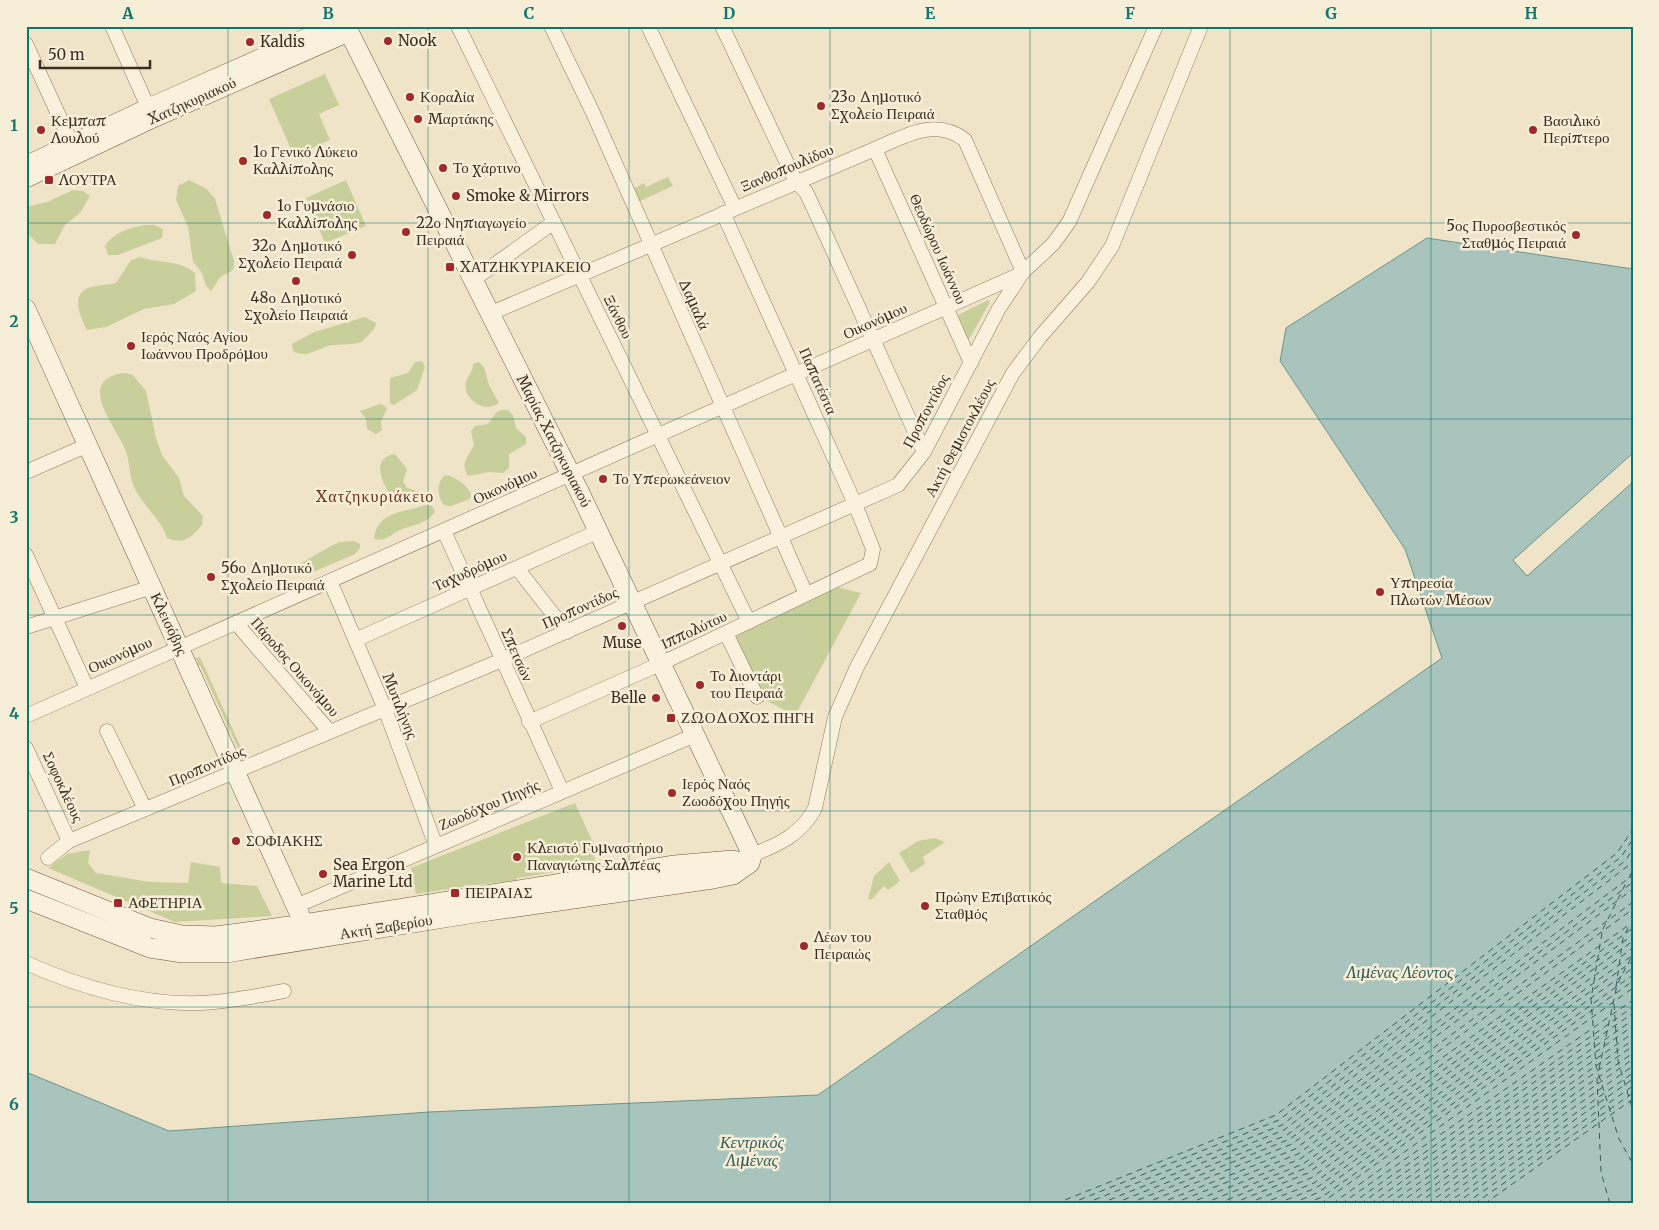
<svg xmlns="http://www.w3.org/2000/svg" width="1659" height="1230" font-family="Merriweather,serif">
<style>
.green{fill:#c9cf9b}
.water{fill:#a9c4bc;stroke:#6f938a}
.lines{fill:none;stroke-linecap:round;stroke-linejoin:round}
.ferry{stroke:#2f5d5a;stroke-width:1;stroke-dasharray:6 5;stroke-linecap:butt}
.street-casing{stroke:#8d765c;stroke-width:15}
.secondary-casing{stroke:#6f573f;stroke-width:20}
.street{stroke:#faf1dc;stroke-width:14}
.secondary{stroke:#faf1dc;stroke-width:19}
.grid{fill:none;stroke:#0f766e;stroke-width:1;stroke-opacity:0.55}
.poi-dot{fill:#9e2a2b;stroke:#f7eed8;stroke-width:2}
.labels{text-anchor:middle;stroke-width:5;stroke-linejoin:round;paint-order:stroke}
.poi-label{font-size:15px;fill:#3d2e20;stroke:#f7eed8;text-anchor:start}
.street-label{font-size:15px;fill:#3d2e20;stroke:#f7eed8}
.neighbourhood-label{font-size:16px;letter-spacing:1px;fill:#6b2e1e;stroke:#f7eed8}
.water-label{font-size:16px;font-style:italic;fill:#2f5d5a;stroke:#f7eed8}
.neatline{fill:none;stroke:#0f766e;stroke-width:2}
.grid-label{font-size:16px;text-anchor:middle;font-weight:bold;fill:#0f766e}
</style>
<rect width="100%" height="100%" fill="#f0e4c8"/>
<path class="green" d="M325,74L339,105L319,114L330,140L294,156L269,99Z
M668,177L673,186L640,201L633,189L644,183L646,187Z
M189,180L207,189L215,199L234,261C235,274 228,271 220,278C216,281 215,287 211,291L206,286L202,273L193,262L188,227L176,200L178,186Z
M346,180L366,226L325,243L306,198Z
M73,190L83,191L90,196L80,213L65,225L55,244H38L26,232V207L47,202Z
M145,225H154L163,229L162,238L118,255H108L105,246C114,232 129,228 145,225Z
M140,257C160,264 178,259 195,273L196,291L174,304L144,309L106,327L87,330C81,319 70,295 88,288C96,285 107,285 116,283L131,260Z
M988,300L990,302L968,341L958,315Z
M365,317L376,323L374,329L362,342C353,345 344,344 334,345C319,346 308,360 293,351L292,344L314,332Z
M422,361L425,367L417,390L394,405L390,403V378L408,373L415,362Z
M479,362L484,367L489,385L499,403C484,414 462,398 466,382C468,375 473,372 473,364Z
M125,373L133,375L146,391L156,438L162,455L179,478L184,496L203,516L202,525C191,538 183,545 167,538C162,520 142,505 134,487C129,475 130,461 125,449C117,428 73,379 125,373Z
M380,404L385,406L387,409L381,421L382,430L376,434L367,429L366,419L360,411Z
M501,410H508L513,415L516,428L526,437V444L509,454V468L503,473L489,472L468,476C460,463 468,457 474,445L471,431L475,426L488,424L496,413Z
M395,454L407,469L403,481L406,487L424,494L427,501L423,504L396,502C385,490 367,458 395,454Z
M445,475C455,476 465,484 471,493L470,499L451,506L444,505C437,496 436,483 445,475Z
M425,505L432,506L435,511C427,525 413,524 400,530C390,535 385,542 374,539C377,511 403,513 425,505Z
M354,541L360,544V548L355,554L306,575H291L294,567L333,545L339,542Z
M832,586L861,593L795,716L762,698L732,635Z
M200,657L248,763L243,765L242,757L200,665H196L198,662L197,660L193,659Z
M575,803L594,845L595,866L517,878V880L460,887V889L449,891L448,889L416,894L411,868Z
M935,838L945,842L923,857L925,864L911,873L899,853L918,841Z
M90,850L88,863L96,873L150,882L188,883L191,862L220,867L221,883L257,886L272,916L175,922L48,868L67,854Z
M889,862L900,881L888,890L884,886L871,900L868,899L874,876Z"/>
<path class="water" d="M1427,238L1633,269V453L1513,560L1527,576L1633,482V1204H26V1072L169,1131L429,1112L818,1095L1442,658L1405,549L1280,361L1286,328Z"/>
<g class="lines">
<path class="ferry" d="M1629,878L1633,869
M1603,929L1627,881
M1602,933L1591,999L1596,1066L1619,1139L1633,1164
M1628,964L1633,953
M1616,987L1623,938L1629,926
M1614,1004L1618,1061L1633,1111
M1599,1069L1617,985L1626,967
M1597,1078L1601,1172L1610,1204
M1055,1204L1276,1115L1617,853L1633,829
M1069,1204L1279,1120L1621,857L1633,839
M1084,1204L1282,1125L1625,861L1633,849
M1099,1204L1284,1130L1629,865L1633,859
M1113,1204L1287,1135L1633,875
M1128,1204L1290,1139L1633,882
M1143,1204L1292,1144L1633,889
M1158,1204L1295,1149L1633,902
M1172,1204L1298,1154L1633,909
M1187,1204L1300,1159L1633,922
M1202,1204L1303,1164L1633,928
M1217,1204L1306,1168L1633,935
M1231,1204L1308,1173L1633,941
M1246,1204L1311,1178L1633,948
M1261,1204L1314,1183L1633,955
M1276,1204L1316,1188L1633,961
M1291,1204L1319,1192L1633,968
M1305,1204L1322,1197L1633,975
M1320,1204L1633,981
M1332,1204L1633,988
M1341,1204L1633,1000
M1351,1204L1633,1007
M1360,1204L1633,1013
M1370,1204L1633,1020
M1379,1204L1633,1026
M1389,1204L1633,1033
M1398,1204L1633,1040
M1408,1204L1633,1046
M1417,1204L1633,1053
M1427,1204L1633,1059
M1436,1204L1633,1066
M1446,1204L1633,1073
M1455,1204L1633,1079
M1465,1204L1633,1086
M1474,1204L1633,1093
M1484,1204L1633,1099"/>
<g class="street-casing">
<path id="street" d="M112,26L151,114
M458,26L749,622
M551,26L593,113L806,594
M648,26L735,208
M722,26L796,182L806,192L814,209L924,452
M26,44L71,142
M875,149L971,363
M26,163L147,106L328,26
M473,280L554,222
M489,314L875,149C905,136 936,117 965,140L1023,272
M26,472L88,445
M444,531L562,791
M26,555L87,688
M517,568L567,632
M330,581L385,709L436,846
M236,623L330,732
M26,627L152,587
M726,633L757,697
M355,640L599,531
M26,716L1023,273
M529,722L660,664L870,564L873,549L855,504L723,213
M107,731L145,809
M26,748L69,841
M752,855C778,845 802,834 815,808L835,717L857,667L1013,373L1040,337L1088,282L1112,246L1201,26
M48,858L69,841L502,660L898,485L924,452L998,310L1023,272L1053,244L1069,222L1156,26
M296,906L695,735
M26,963C80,987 141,1005 200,1003C228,1002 256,996 284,991"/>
</g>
<g class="secondary-casing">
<path id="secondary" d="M26,178L153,118L348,32
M26,309L304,924L307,936
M26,878L150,928L182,935L216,936L304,924L675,865L732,860L750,863
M26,899L150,948L183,953H226L475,913L713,879L733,875L750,863L752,855L580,493L346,26"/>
</g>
<use href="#street" class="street"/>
<use href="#secondary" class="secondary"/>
</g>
<path class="grid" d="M228,26V1204M428,26V1204M629,26V1204M830,26V1204M1030,26V1204M1230,26V1204M1431,26V1204M26,223H1633M26,419H1633M26,615H1633M26,811H1633M26,1007H1633"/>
<g class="poi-dot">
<circle cx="388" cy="41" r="5"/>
<circle cx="250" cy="42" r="5"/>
<circle cx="410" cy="97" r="5"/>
<circle cx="821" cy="106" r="5"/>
<circle cx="418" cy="119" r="5"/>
<circle cx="41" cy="130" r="5"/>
<circle cx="1533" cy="130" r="5"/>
<circle cx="243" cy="161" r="5"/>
<circle cx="443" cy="168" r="5"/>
<rect x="44" y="175" width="10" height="10" rx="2.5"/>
<circle cx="456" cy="196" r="5"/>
<circle cx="267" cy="215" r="5"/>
<circle cx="406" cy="232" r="5"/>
<circle cx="1576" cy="235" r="5"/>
<circle cx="352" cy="255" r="5"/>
<rect x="445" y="262" width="10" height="10" rx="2.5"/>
<circle cx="296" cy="281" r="5"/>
<circle cx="131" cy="346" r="5"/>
<circle cx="603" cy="479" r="5"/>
<circle cx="211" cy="577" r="5"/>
<circle cx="1380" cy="592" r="5"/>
<circle cx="622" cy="626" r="5"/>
<circle cx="700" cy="685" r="5"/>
<circle cx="656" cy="698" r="5"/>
<rect x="666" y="713" width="10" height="10" rx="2.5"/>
<circle cx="672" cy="793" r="5"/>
<circle cx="236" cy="841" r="5"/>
<circle cx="517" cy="857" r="5"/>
<circle cx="323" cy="874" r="5"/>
<rect x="450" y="888" width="10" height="10" rx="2.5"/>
<rect x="113" y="898" width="10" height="10" rx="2.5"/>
<circle cx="925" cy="906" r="5"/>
<circle cx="804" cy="946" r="5"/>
</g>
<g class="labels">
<g class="poi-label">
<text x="398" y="46">Nook</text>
<text x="260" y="47">Kaldis</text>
<text x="420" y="102">Κοραλία</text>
<text x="831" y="102">23ο Δημοτικό<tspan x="831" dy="17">Σχολείο Πειραιά</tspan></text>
<text x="428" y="124">Μαρτάκης</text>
<text x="51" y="126">Κεμπαπ<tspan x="51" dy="17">Λουλού</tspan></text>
<text x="1543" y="126">Βασιλικό<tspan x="1543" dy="17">Περίπτερο</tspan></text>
<text x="253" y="157">1ο Γενικό Λύκειο<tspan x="253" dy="17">Καλλίπολης</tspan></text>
<text x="453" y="173">Το χάρτινο</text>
<text x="59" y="185">ΛΟΥΤΡΑ</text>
<text x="466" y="201">Smoke &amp; Mirrors</text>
<text x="277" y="211">1ο Γυμνάσιο<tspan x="277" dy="17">Καλλίπολης</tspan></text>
<text x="416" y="228">22ο Νηπιαγωγείο<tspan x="416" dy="17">Πειραιά</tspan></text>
<text x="1566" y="231" text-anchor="end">5ος Πυροσβεστικός<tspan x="1566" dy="17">Σταθμός Πειραιά</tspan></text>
<text x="342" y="251" text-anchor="end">32ο Δημοτικό<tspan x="342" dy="17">Σχολείο Πειραιά</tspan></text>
<text x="460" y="272">ΧΑΤΖΗΚΥΡΙΑΚΕΙΟ</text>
<text x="296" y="303" text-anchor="middle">48ο Δημοτικό<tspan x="296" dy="17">Σχολείο Πειραιά</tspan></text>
<text x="141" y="342">Ιερός Ναός Αγίου<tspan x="141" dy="17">Ιωάννου Προδρόμου</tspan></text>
<text x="613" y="484">Το Υπερωκεάνειον</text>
<text x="221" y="573">56ο Δημοτικό<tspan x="221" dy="17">Σχολείο Πειραιά</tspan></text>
<text x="1390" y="588">Υπηρεσία<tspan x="1390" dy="17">Πλωτών Μέσων</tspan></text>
<text x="622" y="648" text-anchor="middle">Muse</text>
<text x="710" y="681">Το λιοντάρι<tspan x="710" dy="17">του Πειραιά</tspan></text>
<text x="646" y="703" text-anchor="end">Belle</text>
<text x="681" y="723">ΖΩΟΔΟΧΟΣ ΠΗΓΗ</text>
<text x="682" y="789">Ιερός Ναός<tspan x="682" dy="17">Ζωοδόχου Πηγής</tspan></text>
<text x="246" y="846">ΣΟΦΙΑΚΗΣ</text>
<text x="527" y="853">Κλειστό Γυμναστήριο<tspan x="527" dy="17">Παναγιώτης Σαλπέας</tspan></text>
<text x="333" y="870">Sea Ergon<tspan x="333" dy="17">Marine Ltd</tspan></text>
<text x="465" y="898">ΠΕΙΡΑΙΑΣ</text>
<text x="935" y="902">Πρώην Επιβατικός<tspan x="935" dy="17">Σταθμός</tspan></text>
<text x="128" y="908">ΑΦΕΤΗΡΙΑ</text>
<text x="814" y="942">Λέων του<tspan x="814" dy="17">Πειραιώς</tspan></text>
</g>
<g class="street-label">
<text transform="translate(192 101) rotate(-24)" y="5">Χατζηκυριακού</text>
<text transform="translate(787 168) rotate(-23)" y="5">Ξανθοπουλίδου</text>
<text transform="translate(938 249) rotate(66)" y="5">Θεοδώρου Ιωάννου</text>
<text transform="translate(694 304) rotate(66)" y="5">Δαμαλά</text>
<text transform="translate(618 317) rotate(64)" y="5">Ξάνθου</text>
<text transform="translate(875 321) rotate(-24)" y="5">Οικονόμου</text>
<text transform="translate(818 381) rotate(66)" y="5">Παπατέστα</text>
<text transform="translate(926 411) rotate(-62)" y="5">Προποντίδος</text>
<text transform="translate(960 438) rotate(-62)" y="5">Ακτή Θεμιστοκλέους</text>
<text transform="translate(554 441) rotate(63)" y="5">Μαρίας Χατζηκυριακού</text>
<text transform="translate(505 486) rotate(-24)" y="5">Οικονόμου</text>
<text transform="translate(470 571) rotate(-24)" y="5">Ταχυδρόμου</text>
<text transform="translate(580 608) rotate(-24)" y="5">Προποντίδος</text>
<text transform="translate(169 624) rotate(65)" y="5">Κλεισόβης</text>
<text transform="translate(694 630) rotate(-25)" y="5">Ιππολύτου</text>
<text transform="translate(120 655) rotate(-24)" y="5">Οικονόμου</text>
<text transform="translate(517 655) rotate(66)" y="5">Σπετσών</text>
<text transform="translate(295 667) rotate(49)" y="5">Πάροδος Οικονόμου</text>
<text transform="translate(400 706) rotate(68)" y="5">Μυτιλήνης</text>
<text transform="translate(207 766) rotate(-23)" y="5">Προποντίδος</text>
<text transform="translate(63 787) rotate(65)" y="5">Σοφοκλέους</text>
<text transform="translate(489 805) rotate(-23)" y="5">Ζωοδόχου Πηγής</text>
<text transform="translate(386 927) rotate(-9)" y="5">Ακτή Ξαβερίου</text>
</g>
<g class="neighbourhood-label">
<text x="375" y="502">Χατζηκυριάκειο</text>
</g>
<g class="water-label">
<text x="1400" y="978">Λιμένας Λέοντος</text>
<text x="752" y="1148">Κεντρικός<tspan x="752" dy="18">Λιμένας</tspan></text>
</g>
</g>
<rect width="1659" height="1230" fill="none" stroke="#f7eed8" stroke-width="55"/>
<path d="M40 60v8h110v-8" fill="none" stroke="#3d2e20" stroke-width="2.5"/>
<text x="48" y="60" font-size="15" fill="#3d2e20" stroke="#f7eed8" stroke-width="4" paint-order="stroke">50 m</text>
<rect x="28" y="28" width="1604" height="1174" class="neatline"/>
<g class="grid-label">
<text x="128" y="19">A</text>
<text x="328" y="19">B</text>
<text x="529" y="19">C</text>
<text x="729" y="19">D</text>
<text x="930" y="19">E</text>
<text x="1130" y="19">F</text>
<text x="1331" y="19">G</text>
<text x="1531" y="19">H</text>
<text x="14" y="131">1</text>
<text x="14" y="327">2</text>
<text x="14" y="523">3</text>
<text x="14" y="719">4</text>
<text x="14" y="914">5</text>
<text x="14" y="1110">6</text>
</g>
</svg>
